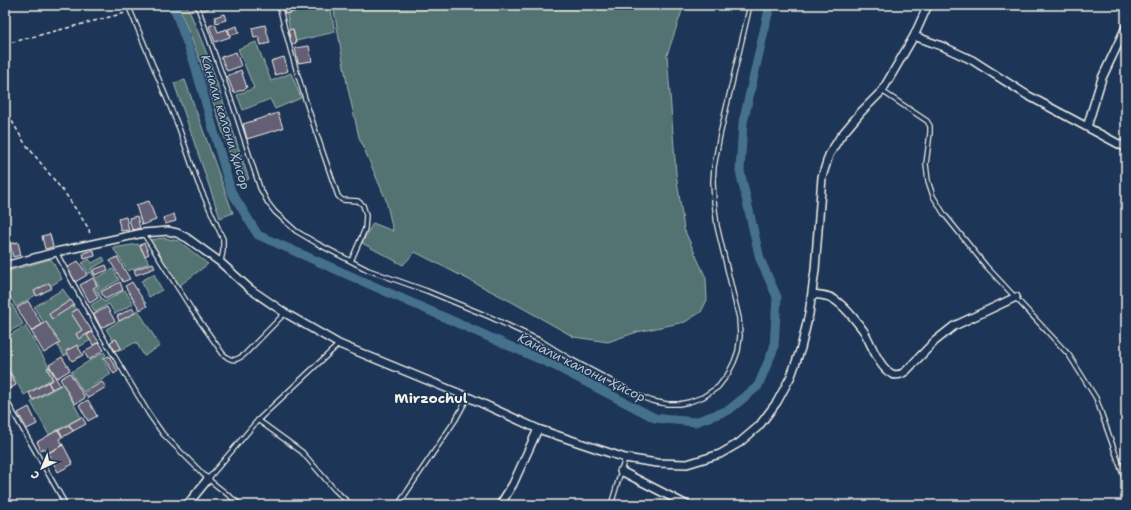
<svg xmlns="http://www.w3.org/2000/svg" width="1131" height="510" font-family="'Shantell Sans',sans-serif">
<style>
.green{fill:#537372;stroke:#a4b2ad}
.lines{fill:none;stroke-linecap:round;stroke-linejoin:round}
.canal{stroke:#45718c;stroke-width:9}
.building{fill:#645f74;stroke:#f4f1e8}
.lane-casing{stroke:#f4f1e8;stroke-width:6}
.street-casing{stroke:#f4f1e8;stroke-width:10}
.path{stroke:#f4f1e8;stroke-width:1.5;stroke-dasharray:4 3;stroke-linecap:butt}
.lane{stroke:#1d3557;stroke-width:3.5}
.street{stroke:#1d3557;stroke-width:7}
.labels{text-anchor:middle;stroke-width:3;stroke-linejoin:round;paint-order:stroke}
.water-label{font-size:13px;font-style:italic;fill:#b7c4c8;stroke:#1d3557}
.quarter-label{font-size:14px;font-weight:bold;fill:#f4f1e8;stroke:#1d3557}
</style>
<rect width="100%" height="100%" fill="#1d3557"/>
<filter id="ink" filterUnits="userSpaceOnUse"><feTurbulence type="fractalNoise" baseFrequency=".025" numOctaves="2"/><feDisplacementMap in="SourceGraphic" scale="8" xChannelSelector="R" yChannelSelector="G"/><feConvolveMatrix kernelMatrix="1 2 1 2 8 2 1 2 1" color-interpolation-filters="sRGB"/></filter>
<g filter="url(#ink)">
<path class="green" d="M178,5H187L209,59L249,179L239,183L200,61Z
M285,5H330L335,32L292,42Z
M333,5H684L667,55L676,173L684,229L706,278L707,300L701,312L685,322L637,332L608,342L574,337L510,301L415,252L403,265L362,243L373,223L393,231L386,200L359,137L348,89Z
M256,42L271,81L291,73L301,98L275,109L270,99L243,110L237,95L254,88L238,49Z
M185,80L233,213L220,218L174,83Z
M164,238L179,241L208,264L179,286L150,240Z
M138,244L149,263L128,271L113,248Z
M103,257L105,261L91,269L96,278L113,269L119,280L98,292L104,302L125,290L133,304L115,314L109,304L95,312L91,305L101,299L95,289L99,287L91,272L88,274L82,263L89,259L92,263Z
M51,259L62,279L16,307L5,287V272Z
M154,274L162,290L149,297L141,281Z
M63,289L94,338L64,356L34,307Z
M5,292L23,324L5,334Z
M138,310L160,346L144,356L136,342L119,351L106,329Z
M25,326L55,377L24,395L5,363V338Z
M104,352L106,355L102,358L111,374L83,392L71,372Z
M63,384L81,417L49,435L31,402Z"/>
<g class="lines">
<path class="canal" d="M173,5L194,62L231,191L258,235L557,367L655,418L695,422L729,410L758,386L774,348L777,297L760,259L740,171L743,123L770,5"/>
</g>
<path class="building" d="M203,5H218L204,10Z
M283,5H299V6L296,7L297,11L285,14Z
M224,14L226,20L216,23L215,17Z
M215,24L218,32L227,29L230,37L215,42L209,26Z
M265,25L270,43L261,45L259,37L254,38L252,28Z
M237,26L239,33L230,35L228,29Z
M293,29L296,43L291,45L288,30Z
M309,46L312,61L298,63L295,48Z
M236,52L241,66L227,71L221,57Z
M284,57L288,71L275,75L271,61Z
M241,70L247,88L234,93L227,76Z
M278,113L283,128L247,139L243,124Z
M149,201L156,220L142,225L136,205Z
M174,214L176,221L165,224L163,218Z
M137,216L140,228L132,230L129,218Z
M126,217L129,230L121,231L118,219Z
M50,234L53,247L45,249L42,236Z
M18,242L21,255L13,257L10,244Z
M144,243L149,254L145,256L140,245Z
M94,250L95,256L84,259L83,253Z
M117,257L130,279L123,282L110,261Z
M78,261L87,275L75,282L67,268Z
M153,263L155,268L136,275L134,270Z
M106,265L108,270L95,275L93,270Z
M93,278L97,286L93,288L98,298L90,303L80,285Z
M120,282L123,290L105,299L101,292Z
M132,282L147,306L140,310L125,286Z
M49,283L52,288L37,296L34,291Z
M5,289L10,298L5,301Z
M71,300L74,305L52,319L49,314Z
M28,301L42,325L31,331L17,308Z
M107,307L115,321L101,328L94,314Z
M133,308L135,313L119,321L117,316Z
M78,309L92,331L79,339L76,334L82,330L71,313Z
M46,322L60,343L44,353L31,331Z
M92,332L99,342L93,345L87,335Z
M116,339L121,348L115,351L110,342Z
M99,342L104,350L89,360L84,352Z
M77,345L83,355L72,361L66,351Z
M109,356L118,371L114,374L104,358Z
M62,357L70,370L57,378L49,365Z
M49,367L60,385L52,389L48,382L53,380L47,368Z
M10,373L16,385L8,390L5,384V376Z
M70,373L85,398L75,404L60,379Z
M48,382L52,389L33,400L29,393Z
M102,382L106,387L88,398L84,393Z
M88,400L97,416L88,421L79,405Z
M29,407L37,424L27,429L18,413Z
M82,417L86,424L73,431L69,424Z
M69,425L73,431L63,437L59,430Z
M58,430L62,437L59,439L63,445L48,453L44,448L41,450L37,442Z
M63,445L73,464L58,472L48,453Z"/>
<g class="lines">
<g class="lane-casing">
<path id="lane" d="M128,5L179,128L198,183L223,239V251L221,261
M197,5L234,108L260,188L268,203L275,212L296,231L318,244L368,270L427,291L490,317L541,341L570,359L639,396L652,401L667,404H679L689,402L703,397L718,387L728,374L734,362L738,351L740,336L739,318L717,226L714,201L713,182L714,167L720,135L750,5
M279,5C294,70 316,133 338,196L342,200L358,201L363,205L366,215L365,229L351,261
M882,91L927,121L930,126V133L926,164L928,181L933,196L944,214L986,266L1069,355L1096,398L1126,483
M143,233L192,310L223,354C232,362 235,361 244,355L285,313
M56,252L100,332L149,414L163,434L208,479L241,505
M5,398L66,505
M258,420L302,452L334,489L351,505
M208,479L258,420L339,344
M398,505L456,419L468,397
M611,505L625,458"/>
</g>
<g class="street-casing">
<path id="street" d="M914,36L944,47L972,60L1027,95L1126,148
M1087,127L1102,78L1126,27
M5,266L56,252L143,233L168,231L177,233L187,238L220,262L250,289L285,313L339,344L468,397L538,429L625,458L657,463L687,464L720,454L739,443L759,426L777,402L791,376L801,348L809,314L815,270L822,177L829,155L840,137L861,112L882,91L914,36L928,5
M812,294C820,295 829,295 835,300C844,306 857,322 863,330C871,342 878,367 892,374C897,376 902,374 906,371L935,341L954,326L1016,297
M621,471L687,505
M187,505L208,479
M500,505L513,484L538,429"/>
</g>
<path class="path" d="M5,44L125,13
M5,109L24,142L67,196L89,229L90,236"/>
<use href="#lane" class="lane"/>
<use href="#street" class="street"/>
</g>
</g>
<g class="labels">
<g class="water-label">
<text transform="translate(226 122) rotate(73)" y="5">Канали калони Ҳисор</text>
<text transform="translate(582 367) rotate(26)" y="5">Канали калони Ҳисор</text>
</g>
<g class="quarter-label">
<text x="431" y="403">Mirzochul</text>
</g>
</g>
<rect width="1131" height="510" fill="none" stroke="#1d3557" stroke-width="20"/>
<rect x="10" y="10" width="1111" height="490" fill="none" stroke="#f4f1e8" stroke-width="1.5" filter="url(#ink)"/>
<g transform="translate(42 468) rotate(224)" stroke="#1d3557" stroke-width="3" paint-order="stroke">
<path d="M0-3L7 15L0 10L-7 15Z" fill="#f4f1e8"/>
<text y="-6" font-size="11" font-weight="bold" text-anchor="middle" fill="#f4f1e8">С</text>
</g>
</svg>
